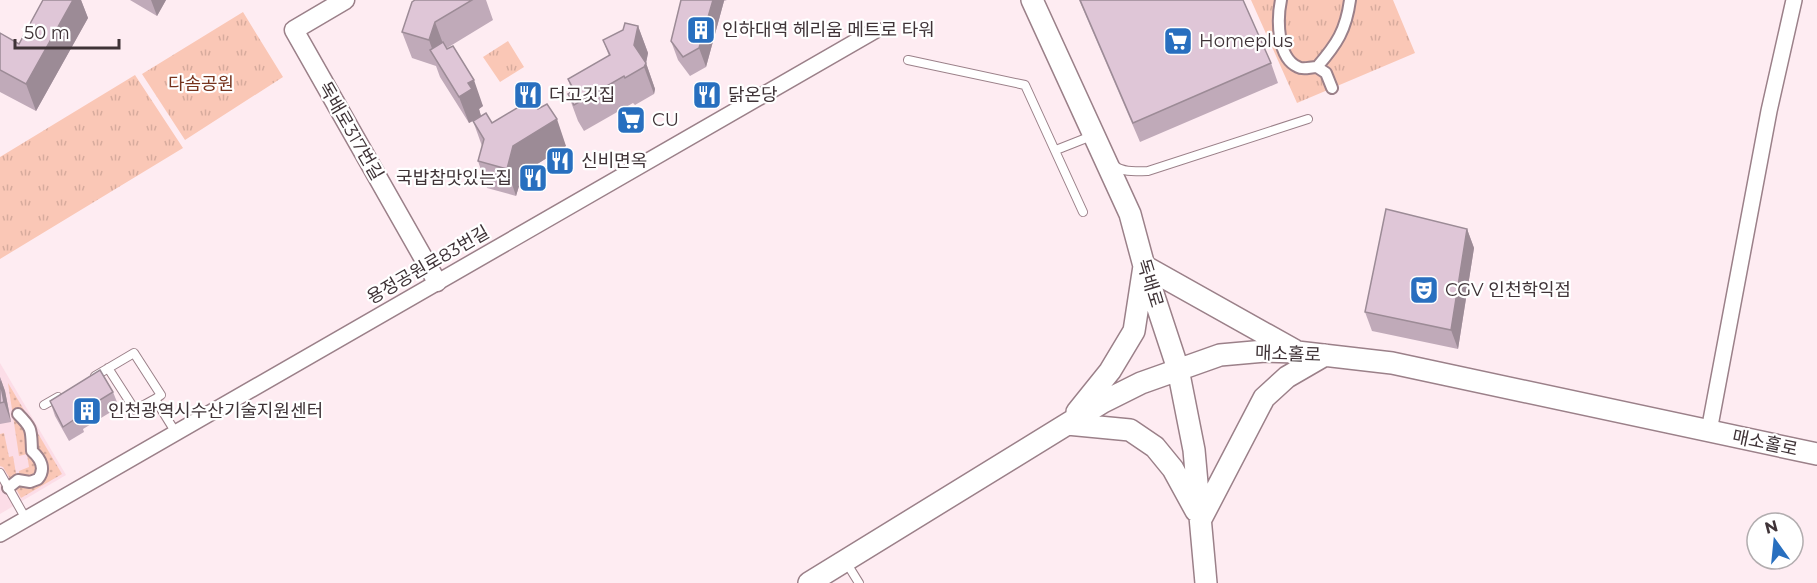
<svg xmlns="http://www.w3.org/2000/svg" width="1817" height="583" font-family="Montserrat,'Noto Sans KR',sans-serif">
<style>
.built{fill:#fcdde7}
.park{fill:url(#park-tufts)}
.garden{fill:url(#garden-dots)}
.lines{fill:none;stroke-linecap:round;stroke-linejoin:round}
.service-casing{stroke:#9b8089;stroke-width:10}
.pedestrian-casing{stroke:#9b8089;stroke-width:14}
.minor-casing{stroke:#9b8089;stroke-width:18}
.tertiary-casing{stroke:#9b8089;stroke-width:21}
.secondary-casing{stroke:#9b8089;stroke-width:24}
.service{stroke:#fff;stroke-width:8}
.pedestrian{stroke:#fff;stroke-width:10}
.minor{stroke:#fff;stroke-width:15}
.tertiary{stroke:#fff;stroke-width:18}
.secondary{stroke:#fff;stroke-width:21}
.wall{fill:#c0aab9}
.shaded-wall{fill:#9c8b96}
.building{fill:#dfc6d7;stroke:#9c8b96;stroke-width:1.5}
.labels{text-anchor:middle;stroke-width:4.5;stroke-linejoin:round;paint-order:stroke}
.poi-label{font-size:18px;fill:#3f3337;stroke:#fff;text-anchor:start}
.park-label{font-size:18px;fill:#77341e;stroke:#fff}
.street-label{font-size:18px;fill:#3f3337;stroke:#fff}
</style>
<defs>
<pattern id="park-tufts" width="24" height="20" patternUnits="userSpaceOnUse" patternTransform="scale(1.5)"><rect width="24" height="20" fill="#fac7b6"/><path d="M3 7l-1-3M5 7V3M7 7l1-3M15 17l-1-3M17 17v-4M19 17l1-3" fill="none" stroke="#d7ab9d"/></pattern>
<pattern id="garden-dots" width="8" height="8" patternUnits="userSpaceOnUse" patternTransform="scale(1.5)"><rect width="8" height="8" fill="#fac7b6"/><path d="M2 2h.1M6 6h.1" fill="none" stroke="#d7ab9d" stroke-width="1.8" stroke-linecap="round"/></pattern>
</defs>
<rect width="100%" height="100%" fill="#feecf2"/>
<path class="built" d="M0,363L66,475L0,514Z"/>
<path class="park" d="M1251,0H1393L1415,53L1297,103Z
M243,12L283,77L185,140L142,74Z
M508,41L524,67L500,82L483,57Z
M135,75L183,148L0,259V157Z"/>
<path class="garden" d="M8,383L62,474L21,498L14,485L18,482L27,484L38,482C51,467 39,462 35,448C33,443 35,439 35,434C34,424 24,418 18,412L16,414L30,431V452C39,459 46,470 35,479H19V471L29,467L27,454L19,456Z
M4,433L9,457L13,456L17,479L12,482L3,467L0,466V434Z"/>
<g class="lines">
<g class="service-casing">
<path id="service" d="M908,60L1025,85L1083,212
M1056,150L1094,135
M1115,166C1124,173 1137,171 1148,171L1308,119
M108,368L135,410L155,399
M95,376L134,353L161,395L155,399L176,433
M44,405L58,397
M0,473L26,519
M846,562L859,583"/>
</g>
<g class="pedestrian-casing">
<path id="pedestrian" d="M1281,0C1277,19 1277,58 1298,67C1303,70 1310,67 1317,67C1337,44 1346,30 1350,0
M1317,67L1326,73L1332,88
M8,488L18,480L30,482L38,479C46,469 41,459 32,451C31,430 33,429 18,414"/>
</g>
<g class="minor-casing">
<path id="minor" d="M1709,431L1769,111L1794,0
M0,534L876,30"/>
</g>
<g class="tertiary-casing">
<path id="tertiary" d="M345,0L294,30L437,282"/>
</g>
<g class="secondary-casing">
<path id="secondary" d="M1032,0L1130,214L1144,266L1178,369L1194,450L1206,583
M1077,412L1110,371L1134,331L1144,266L1294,350
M1067,424L1130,430L1155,447L1173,469L1196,511
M1201,519L1264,398L1287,377L1325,355
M809,583L1103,402L1141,383L1220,355L1265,351L1297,352L1392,363L1817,454"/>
</g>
<use href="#service" class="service"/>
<use href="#pedestrian" class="pedestrian"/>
<use href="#minor" class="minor"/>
<use href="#tertiary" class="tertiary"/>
<use href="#secondary" class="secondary"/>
</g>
<path class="wall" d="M43,0H81L88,18L36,111L0,92V33L19,44Z
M130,0H166L157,16Z
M415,0H486L493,20L447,48L483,106L479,109L481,116L492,123L538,109L566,146L523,173L516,196L487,188L478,161L482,146L473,121L469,123L440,77L436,66L412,58L402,32Z
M681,0H727L724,1L706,67L690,76L678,60L671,41Z
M1079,0H1243L1271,63L1278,83L1140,142Z
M638,26L648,53L646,63L655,89L654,94L635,105L633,103L584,131L578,121L568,94L572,92L568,79L609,56L603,40Z
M1467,229L1474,248L1458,349L1372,331L1365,312Z
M0,377L5,391L11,422L0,424Z
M113,392L119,407L83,429L84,432L69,441L55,416L50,401Z"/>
<path class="shaded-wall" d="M73,0H81L88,18L36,111L26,84Z
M151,0H166L157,16Z
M713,0H724V1L706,67L699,48Z
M435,22L445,49L436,60L429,40Z
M638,26L648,53L646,63L655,89L654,94L644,67L634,45Z
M474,80L483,106L479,109L481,116L469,123L459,97L468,83Z
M557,119L566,146L523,173L516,196L507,169L513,146Z
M1467,229L1474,248L1458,349L1451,330Z
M0,377L5,391L11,422L4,402Z"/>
<path class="building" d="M43,0H73L26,84L0,70V33L19,44Z
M415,0H472L435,22L429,40L402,32L412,2Z
M681,0H713L699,48L683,57L671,41Z
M1080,0H1243L1271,63L1133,123Z
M625,23L638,26L634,45L646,63L644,67L625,78L624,76L574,105L568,94L574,90L568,79L610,55L603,40L623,30Z
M443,42L447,49L453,46L474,80L468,83L472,89L459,97L430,50Z
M532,99L538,109L547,104L557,119L513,146L507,169L478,161L484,139L473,121L486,113L492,123Z
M1386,209L1467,229L1451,330L1365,312Z
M100,370L113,392L77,414L78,417L63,427L50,401Z
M0,381L4,402L0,403Z"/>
<defs>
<g id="building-square" transform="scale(1.5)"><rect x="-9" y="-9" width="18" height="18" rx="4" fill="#286fbf" stroke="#fff"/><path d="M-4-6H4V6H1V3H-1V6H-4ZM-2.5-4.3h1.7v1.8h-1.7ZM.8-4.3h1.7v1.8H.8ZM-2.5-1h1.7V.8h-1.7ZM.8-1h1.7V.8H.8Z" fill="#fff"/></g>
<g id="supermarket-square" transform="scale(1.5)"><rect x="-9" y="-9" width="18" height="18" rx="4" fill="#286fbf" stroke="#fff"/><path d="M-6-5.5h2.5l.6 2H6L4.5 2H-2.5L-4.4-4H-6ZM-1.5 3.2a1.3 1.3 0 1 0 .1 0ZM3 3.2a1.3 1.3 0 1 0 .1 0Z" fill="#fff"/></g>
<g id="restaurant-square" transform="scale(1.5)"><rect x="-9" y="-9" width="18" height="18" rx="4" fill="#286fbf" stroke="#fff"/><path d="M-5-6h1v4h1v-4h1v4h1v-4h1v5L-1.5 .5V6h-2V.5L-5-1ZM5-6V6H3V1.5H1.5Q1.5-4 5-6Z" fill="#fff"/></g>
<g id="theatre-square" transform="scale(1.5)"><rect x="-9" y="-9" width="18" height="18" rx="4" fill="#286fbf" stroke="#fff"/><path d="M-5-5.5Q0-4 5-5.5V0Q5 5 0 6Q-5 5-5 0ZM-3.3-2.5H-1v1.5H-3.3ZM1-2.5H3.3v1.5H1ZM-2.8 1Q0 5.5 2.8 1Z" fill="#fff"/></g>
</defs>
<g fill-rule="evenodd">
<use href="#building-square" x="701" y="30"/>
<use href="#supermarket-square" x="1178" y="41"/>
<use href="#restaurant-square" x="528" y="95"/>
<use href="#restaurant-square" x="707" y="95"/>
<use href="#supermarket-square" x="631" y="120"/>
<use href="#restaurant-square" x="560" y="161"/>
<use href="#restaurant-square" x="533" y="178"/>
<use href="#theatre-square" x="1424" y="290"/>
<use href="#building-square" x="87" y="411"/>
</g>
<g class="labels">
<g class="poi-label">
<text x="722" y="36">인하대역 헤리움 메트로 타워</text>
<text x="1199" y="47">Homeplus</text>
<text x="549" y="101">더고깃집</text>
<text x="728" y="101">닭온당</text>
<text x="652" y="126">CU</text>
<text x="581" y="167">신비면옥</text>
<text x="512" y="184" text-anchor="end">국밥참맛있는집</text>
<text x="1445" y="296">CGV 인천학익점</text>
<text x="108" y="417">인천광역시수산기술지원센터</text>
</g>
<g class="park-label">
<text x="201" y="90">다솜공원</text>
</g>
<g class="street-label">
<text transform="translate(351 131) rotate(60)" y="6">독배로317번길</text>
<text transform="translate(428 265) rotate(-30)" y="6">용정공원로83번길</text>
<text transform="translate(1150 283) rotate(73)" y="6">독배로</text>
<text transform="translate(1288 354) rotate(2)" y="6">매소홀로</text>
<text transform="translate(1765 443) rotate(12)" y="6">매소홀로</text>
</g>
</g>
<g transform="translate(1775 541) rotate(345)"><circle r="28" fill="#ffffff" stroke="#b2adaf" stroke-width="1.5"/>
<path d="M0-4.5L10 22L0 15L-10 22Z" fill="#286fbf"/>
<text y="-9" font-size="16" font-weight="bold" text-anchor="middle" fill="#3f3337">N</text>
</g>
<path d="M15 39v9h104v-9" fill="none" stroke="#3f3337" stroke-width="3"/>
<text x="24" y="39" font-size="18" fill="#3f3337" stroke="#ffffff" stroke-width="4.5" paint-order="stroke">50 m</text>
</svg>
